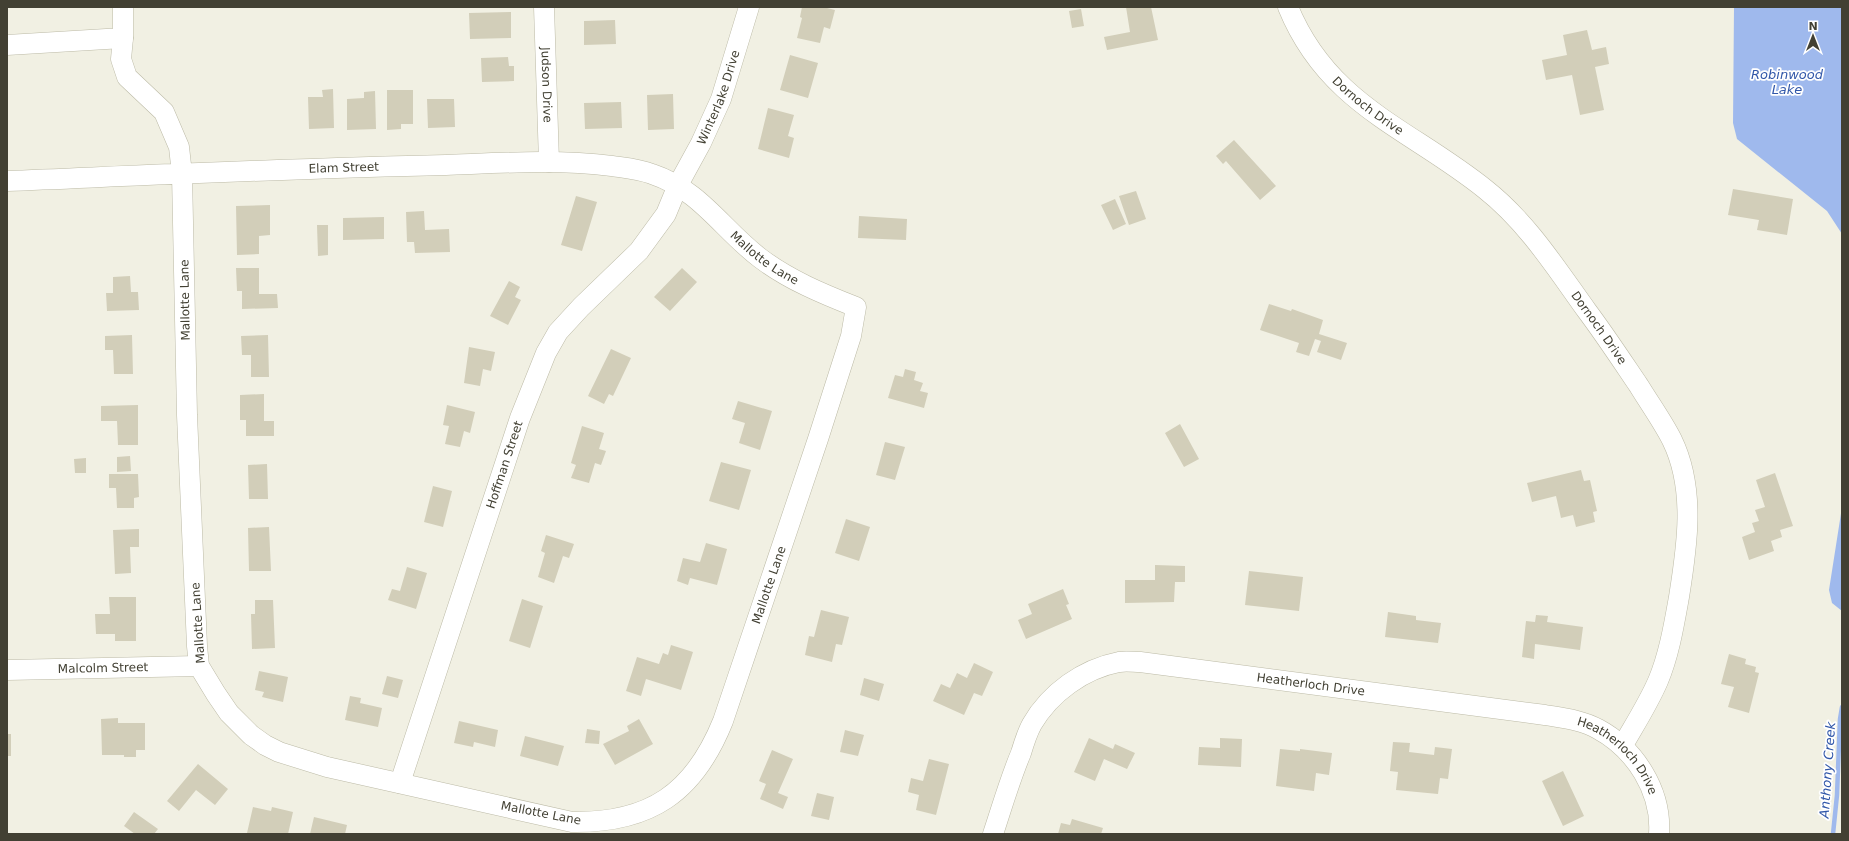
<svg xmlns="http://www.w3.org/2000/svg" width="1849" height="841" font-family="'DejaVu Sans',sans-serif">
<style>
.water{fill:#9fb9ed}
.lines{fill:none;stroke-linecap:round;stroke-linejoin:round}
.stream{stroke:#9fb9ed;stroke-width:4.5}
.building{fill:#d2ceb9}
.minor-casing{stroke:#bcbaa6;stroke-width:21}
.minor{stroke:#fff;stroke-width:20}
.labels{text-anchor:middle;stroke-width:3.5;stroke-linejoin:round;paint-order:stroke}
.street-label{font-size:12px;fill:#424033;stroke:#fff}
.water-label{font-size:13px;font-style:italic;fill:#3157a9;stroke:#fff}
</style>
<rect width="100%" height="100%" fill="#f1f0e3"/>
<path class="water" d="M1734,7H1842V234L1827,211L1737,139L1733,123Z
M1842,507V611L1832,603L1829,590Z"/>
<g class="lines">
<path class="stream" d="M1833,834L1837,795L1840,719L1842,707"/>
</g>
<path class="building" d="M802,7H823L835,10L830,29L824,27L820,43L797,38L802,18L800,17Z
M1126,7H1151L1158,40L1107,50L1104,37L1130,32Z
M1081,9L1084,26L1072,28L1069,11Z
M511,12V38L470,39L469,13Z
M615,20L616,44L584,45V21Z
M1587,30L1592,50L1606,47L1609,64L1595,67L1604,110L1580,115L1572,75L1546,80L1542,60L1567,55L1563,35Z
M790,55L818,63L808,98L780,90Z
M508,57L509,66H514V81L482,82L481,58Z
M333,89L334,128L309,129L308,97H323L322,90Z
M387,90H413V124H401V129L387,130Z
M375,91L376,129L347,130V99L364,98V92Z
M673,94L674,129L648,130L647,95Z
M427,99H454L455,127L428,128Z
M621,102L622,128L585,129L584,103Z
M768,108L794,115L788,136L794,138L789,158L758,149Z
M1234,140L1276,186L1260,200L1226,161L1223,164L1216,156Z
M1733,189L1793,199L1787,235L1757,230L1759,220L1728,215Z
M1136,191L1146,219L1129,225L1119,196Z
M576,196L597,202L582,251L561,245Z
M1115,199L1126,224L1113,230L1101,205Z
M270,205V235L259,236V254L237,255L236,206Z
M424,211L425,230L449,229L450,252L415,253L414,242H407L406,212Z
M859,216L907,219L906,240L858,238Z
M384,217V239L343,240V218Z
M317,225H328V255L318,256Z
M236,268H259V294H277L278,308L242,309V291H237Z
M682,268L697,282L670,311L654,297Z
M130,276L131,292H138L139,310L107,311L106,293H113V277Z
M509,281L520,287L515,297L521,300L508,325L490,316Z
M1269,304L1291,311L1292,309L1323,320L1319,334L1347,343L1341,360L1317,352L1321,341L1315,339L1309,356L1296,352L1299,343L1260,330Z
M132,335L133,374H114L113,350H105V336Z
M268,335L269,377H251V355H242L241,336Z
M469,347L495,352L491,371L483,369L480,386L464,383Z
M611,349L631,358L613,396L609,394L604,404L588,396Z
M905,369L916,372L914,380L923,383L920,391L928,393L924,408L888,398L895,375L903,377Z
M264,394V421H274V436H246V420H240V395Z
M738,401L772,411L760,450L739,443L745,423L732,419Z
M138,405V445H118L117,421H101V406Z
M447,405L475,412L470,433L464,431L460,447L445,444L449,426L443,425Z
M1180,424L1199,459L1184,467L1165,433Z
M582,426L604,433L599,449L606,451L601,465L595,463L589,483L571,478L576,465L571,463Z
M885,442L905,447L895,480L876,475Z
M130,456L131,471L117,472V457Z
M86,458V473H75L74,459Z
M721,462L751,470L739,510L709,501Z
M267,464L268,499H249L248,465Z
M1581,470L1584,481L1590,480L1597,511L1593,512L1595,522L1576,527L1573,515L1561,518L1556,496L1532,502L1527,483Z
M1775,473L1793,526L1780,530L1782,537L1771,541L1774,551L1749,560L1742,537L1755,532L1752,523L1759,521L1755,510L1765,507L1756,480Z
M109,474H138L139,497L134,498V508H117L116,488H109Z
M433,486L452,491L443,527L424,522Z
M846,519L870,527L859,561L835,553Z
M269,527L271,571H249L248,528Z
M139,529V547H130L131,573L115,574L113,530Z
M546,535L574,544L569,558L563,556L554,583L538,577L545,553L541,551Z
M706,543L727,549L717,585L690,578L688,585L677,581L683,558L700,562Z
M1155,565L1185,566V582H1175L1174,602L1125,603V580H1155Z
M407,567L427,573L416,609L388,600L392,589L400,591Z
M1249,571L1303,577L1299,611L1245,605Z
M1063,589L1069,604L1066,605L1072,619L1026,639L1018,620L1032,614L1028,604Z
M109,597H136V641H115V634H96L95,614H110Z
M522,599L543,606L530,648L509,641Z
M255,600H273L275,648L252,649L251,614H255Z
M821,610L849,617L842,645L836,644L832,662L805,655L809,636L814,637Z
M1388,612L1416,616V620L1441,623L1438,643L1385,637Z
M1536,615L1548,616L1547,622L1583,627L1580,650L1535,644L1534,659L1522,657L1526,621L1535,622Z
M671,645L693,652L681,690L646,679L641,696L626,691L637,657L659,664L663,653L668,655Z
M1729,654L1746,659L1745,664L1756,667L1755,672L1759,673L1749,713L1728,707L1734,687L1721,684Z
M974,663L993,672L982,696L974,693L964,715L933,701L941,684L950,688L957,673L967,678Z
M259,671L288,677L283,702L262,697L264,692L255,690Z
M387,676L403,680L398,698L382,694Z
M864,678L884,684L879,701L860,695Z
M350,696L361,698L360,703L382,708L378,727L345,720Z
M118,718V723H145V750H136V757H124V755H102L101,719Z
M639,719L653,744L615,765L603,744L629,731L627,726Z
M459,721L498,730L495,747L474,742L473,747L454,743Z
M587,729L600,731L599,744L585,743Z
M845,730L864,735L858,756L840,752Z
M7,734H11V756H7Z
M525,736L564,746L558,766L520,756Z
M1089,738L1113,749L1115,744L1135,753L1127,769L1104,759L1095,781L1074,772Z
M1220,738L1242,739L1241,767L1198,765L1199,747L1220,748Z
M1393,742L1410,743L1409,752L1434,755L1435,747L1452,749L1448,779L1440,778L1438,794L1396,790L1398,772L1390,771Z
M1280,749L1300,751V749L1332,753L1329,775L1316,773L1314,791L1276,786Z
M772,750L793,759L778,793L788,797L783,809L760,799L766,784L759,781Z
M929,759L949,764L936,815L916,810L919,795L908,792L911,778L923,781Z
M198,764L228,789L215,805L196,790L179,811L167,801Z
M1563,771L1584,816L1563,826L1542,781Z
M817,793L834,797L829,820L811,816Z
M253,807L271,811L272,807L293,812L288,834L247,833Z
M134,812L158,829L154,834H135L124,826Z
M314,817L347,825L345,834H310Z
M1072,819L1103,828L1101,834H1058L1061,823L1070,825Z"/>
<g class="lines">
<g class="minor-casing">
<g id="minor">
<path id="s1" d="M544,7L549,162"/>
<path id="s2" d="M1288,7C1328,105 1409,128 1485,189C1527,222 1556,268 1587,311C1605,335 1622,361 1639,386C1650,404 1663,422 1672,440C1696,489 1687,547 1679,597C1674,625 1669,655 1658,681C1648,704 1635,724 1623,745"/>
<path d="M7,45L123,38V7"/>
<path id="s3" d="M7,181C153,175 300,168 446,165C501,163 557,159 612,166C626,168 639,169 652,174C700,190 722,229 760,258C789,280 823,294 856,307L851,336L818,439L723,721C694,793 650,823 572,822L327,767L279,752L265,745L251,735L229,713L216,694L199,666L197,646L187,415L182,174L179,147L164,112L127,77L121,59L123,38"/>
<path id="s4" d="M7,670L199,666"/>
<path id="s5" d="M400,783L520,418L546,353L558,332L581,307L639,251L666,214L678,185L701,143L721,99L749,7"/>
<path id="s6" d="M993,834C1002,807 1010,779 1021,753C1024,743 1027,733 1032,724C1050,693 1083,669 1119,662C1126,661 1134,662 1140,662L1545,715C1563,718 1582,720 1598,729C1635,749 1662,791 1659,834"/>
</g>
</g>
<use href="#minor" class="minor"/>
</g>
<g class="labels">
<g class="street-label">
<text dy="4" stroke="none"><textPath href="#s1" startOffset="78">Judson Drive</textPath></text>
<text dy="4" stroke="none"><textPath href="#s5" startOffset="767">Winterlake Drive</textPath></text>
<text dy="4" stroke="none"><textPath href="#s2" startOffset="129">Dornoch Drive</textPath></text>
<text dy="4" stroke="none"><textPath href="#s3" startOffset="337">Elam Street</textPath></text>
<text dy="4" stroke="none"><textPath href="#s3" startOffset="788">Mallotte Lane</textPath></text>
<text transform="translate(185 300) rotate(-91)" y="4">Mallotte Lane</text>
<text dy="4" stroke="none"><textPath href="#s2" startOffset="453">Dornoch Drive</textPath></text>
<text dy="4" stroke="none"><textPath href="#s5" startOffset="335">Hoffman Street</textPath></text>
<text transform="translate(769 585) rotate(-71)" y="4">Mallotte Lane</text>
<text transform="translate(198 623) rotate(-94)" y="4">Mallotte Lane</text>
<text dy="4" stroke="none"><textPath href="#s4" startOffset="96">Malcolm Street</textPath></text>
<text dy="4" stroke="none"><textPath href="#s6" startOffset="420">Heatherloch Drive</textPath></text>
<text dy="4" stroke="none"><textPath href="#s6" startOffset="744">Heatherloch Drive</textPath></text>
<text transform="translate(541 813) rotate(11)" y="4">Mallotte Lane</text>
</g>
<g class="water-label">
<text x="1787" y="79">Robinwood<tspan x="1787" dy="15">Lake</tspan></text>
<text transform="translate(1827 770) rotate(-86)" y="5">Anthony Creek</text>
</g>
</g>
<rect width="1849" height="841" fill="none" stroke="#424033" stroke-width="16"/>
<g transform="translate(1813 36)" stroke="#ffffff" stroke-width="3" paint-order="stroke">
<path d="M0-3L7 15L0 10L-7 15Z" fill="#424033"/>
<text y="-6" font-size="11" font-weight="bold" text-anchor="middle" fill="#424033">N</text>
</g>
</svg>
